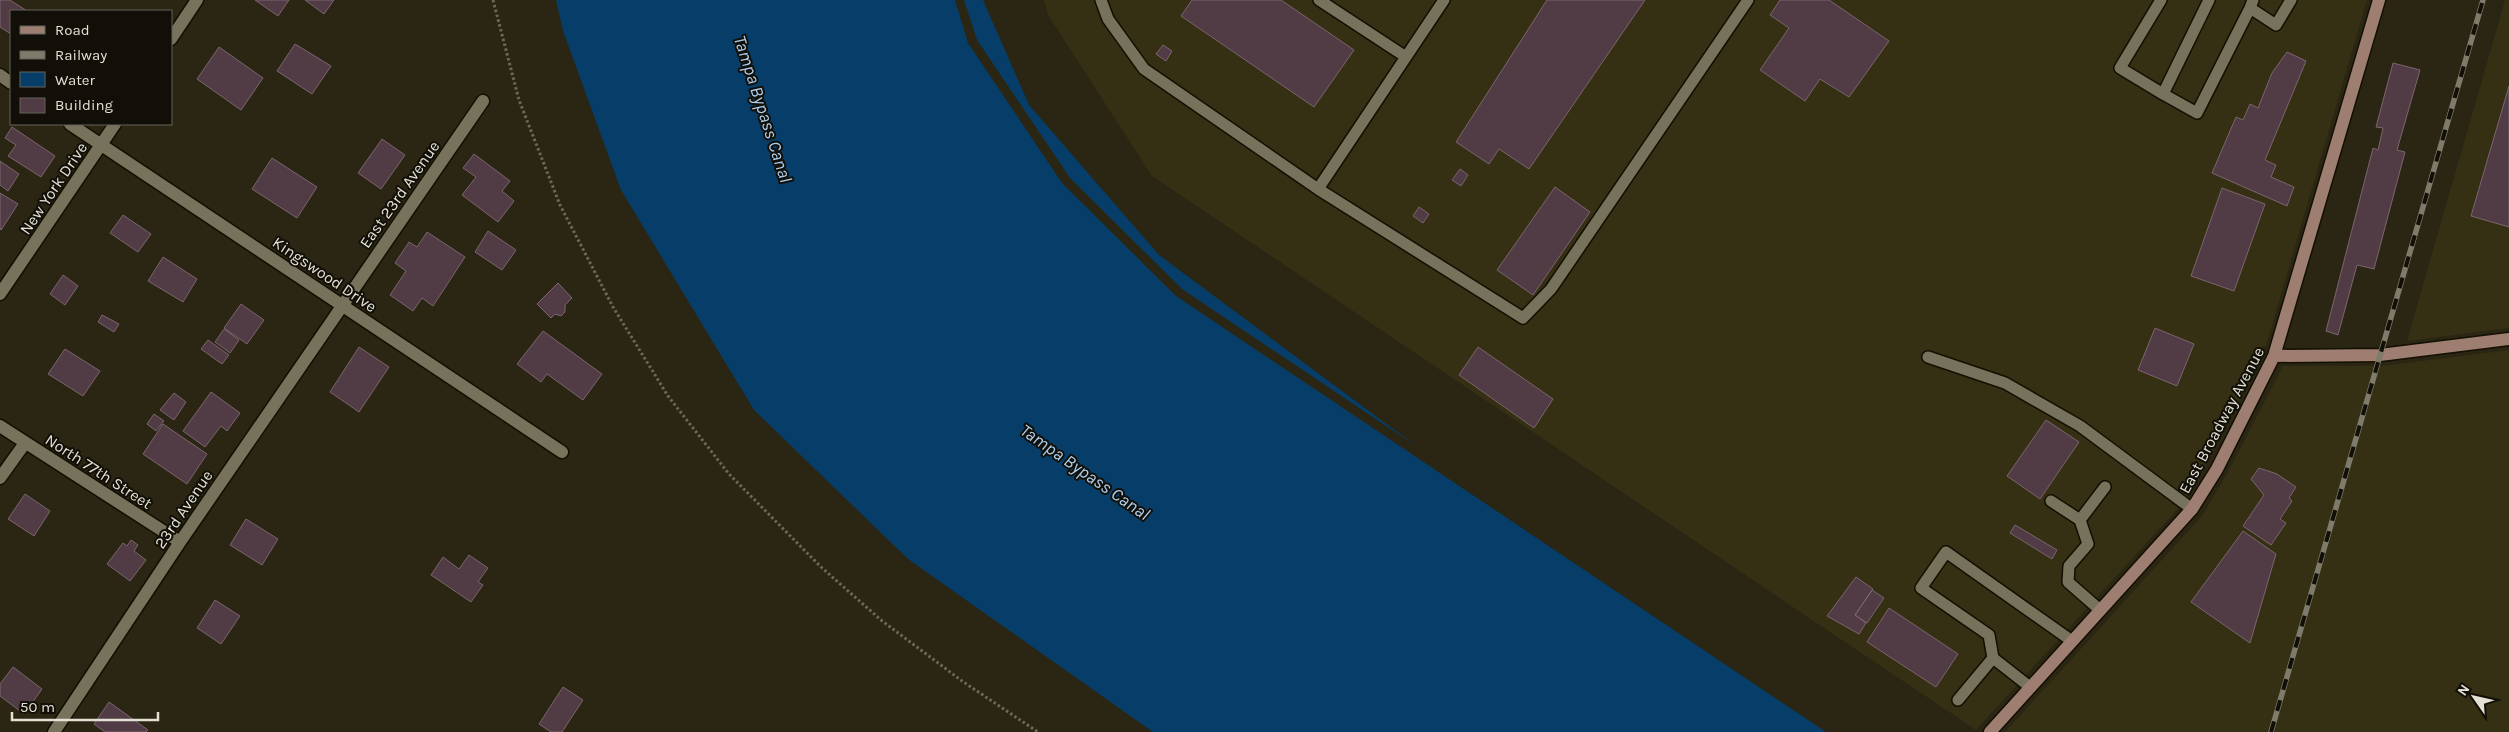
<svg xmlns="http://www.w3.org/2000/svg" width="2509" height="732" font-family="Karla,sans-serif">
<style>
.built{fill:#352f14}
.water{fill:#063e69}
.building{fill:#513c45;stroke:#7c656e}
.lines{fill:none;stroke-linecap:round;stroke-linejoin:round}
.service-casing{stroke:#130f01;stroke-width:14}
.minor-casing{stroke:#130f01;stroke-width:15}
.secondary-casing{stroke:#130f01;stroke-width:15}
.path{stroke:#6c6958;stroke-width:3;stroke-dasharray:2.5 2.5;stroke-linecap:butt}
.service{stroke:#76725c;stroke-width:11}
.minor{stroke:#76725c;stroke-width:12}
.secondary{stroke:#9e7e70;stroke-width:12}
.rail-casing{stroke:#7e7b6b;stroke-width:5.5}
.rail{stroke:#110f07;stroke-width:4;stroke-dasharray:11;stroke-linecap:butt}
.labels{text-anchor:middle;stroke-width:4;stroke-linejoin:round;paint-order:stroke}
.street-label{font-size:16px;fill:#e3e0d4;stroke:#110f07}
.water-label{font-size:18px;font-style:italic;fill:#adceee;stroke:#110f07}
</style>
<rect width="100%" height="100%" fill="#2a2613"/>
<path class="built" d="M1044,0H2367L2266,346H2262L2263,353L2207,463L2183,503L1976,730L1152,176L1048,15Z
M2505,0H2509V328L2407,341Z
M2509,350V732H2005L2202,516L2227,474L2283,366H2382Z"/>
<path class="water" d="M556,0H955L968,43L1062,183L1176,296L1826,732H1153L908,559L754,410L621,190L563,31Z
M964,0H983L1029,105L1159,255L1416,446L1182,289L1070,178L977,40Z"/>
<path class="building" d="M0,0H10L27,11H11V34L0,27Z
M255,0H289L278,16Z
M305,0H334L324,14Z
M1192,0H1281L1354,50L1314,107L1181,16Z
M1547,0H1645L1529,169L1499,149L1489,164L1456,142Z
M1780,0H1829L1889,41L1849,97L1820,79L1805,101L1760,70L1789,28L1770,15Z
M295,44L331,66L312,94L277,71Z
M1163,45L1172,51L1166,61L1156,54Z
M219,47L263,78L241,110L197,79Z
M2287,52L2306,61L2265,160L2276,165L2271,177L2294,187L2287,206L2212,173L2236,117L2243,120L2250,104L2258,108L2272,73Z
M2393,63L2420,70L2397,150L2405,152L2374,269L2357,265L2338,335L2326,331L2373,148L2378,150L2383,128L2376,127Z
M2509,86V227L2471,216Z
M12,127L55,156L41,177L8,156L16,145L5,138Z
M382,139L405,155L381,189L358,173Z
M474,154L510,181L502,191L514,201L498,222L462,195L476,177L463,168Z
M272,158L317,187L297,218L252,189Z
M0,161L19,174L8,191L0,185Z
M1460,169L1468,175L1461,186L1452,180Z
M1555,187L1590,212L1533,295L1497,270Z
M2222,188L2265,204L2234,291L2191,276Z
M0,193L18,204L1,230L0,229Z
M1419,207L1429,214L1423,223L1413,216Z
M123,215L151,234L138,252L110,233Z
M488,231L516,250L502,270L475,252Z
M427,232L465,257L433,306L422,298L413,311L390,295L406,271L395,263L409,242L417,247Z
M163,257L197,279L183,302L148,281Z
M63,275L78,286L65,305L50,294Z
M558,283L572,298L565,305V312L561,316L555,314L551,318L537,304Z
M241,304L264,320L247,344L224,328Z
M102,315L119,324L114,332L98,322Z
M2155,328L2194,344L2177,386L2138,370Z
M224,329L239,340L230,353L215,342Z
M543,331L602,374L583,400L547,374L541,382L517,364Z
M208,340L229,355L222,364L201,349Z
M359,347L389,367L359,412L330,392Z
M1478,347L1553,399L1534,428L1459,375Z
M65,349L100,371L83,396L48,374Z
M211,392L240,413L227,431L221,426L205,447L183,431Z
M174,393L186,402L174,420L160,410Z
M154,414L164,421L156,431L147,424Z
M2046,420L2079,442L2040,499L2007,476Z
M163,424L207,454L187,484L143,454Z
M2259,468L2277,474L2296,487L2289,498L2292,501L2280,519L2286,523L2271,545L2243,526L2264,495L2251,479Z
M25,494L50,511L34,536L8,519Z
M246,519L278,539L262,565L230,545Z
M2015,525L2057,550L2052,559L2010,533Z
M2243,531L2276,554L2250,643L2191,602Z
M131,540L138,545L134,551L146,560L130,581L107,564L123,543L127,546Z
M469,555L488,568L478,582L483,585L471,602L431,575L443,557L459,569Z
M1856,577L1873,589L1855,615L1866,623L1859,634L1827,616Z
M1872,590L1884,598L1867,623L1855,615Z
M215,600L240,616L221,644L197,628Z
M1889,608L1958,654L1936,687L1867,642Z
M13,667L42,689L24,714L0,696V684Z
M563,687L583,700L562,732H551L539,724Z
M109,702L148,730L146,732H105L94,724Z"/>
<g class="lines">
<g class="service-casing">
<path id="service" d="M1101,0L1108,19L1144,69L1318,189L1523,318L1551,289L1748,0
M1319,0L1406,57
M2161,0L2120,68L2163,94L2209,0
M2253,0L2250,8L2276,25L2291,0
M2163,94L2197,113L2250,8
M1318,189L1444,0
M1928,357L2005,383L2080,426L2192,509
M2051,501L2080,520L2088,544L2069,566L2068,582L2100,610
M2080,520L2105,487
M2030,687L1993,658L1989,635L1921,588L1946,552L2072,641
M1958,700L1993,658"/>
</g>
<g class="minor-casing">
<path id="minor" d="M171,39L197,0
M0,75L11,83
M70,124L562,452
M0,294L115,124
M0,426L180,542
M0,478L25,443
M54,732L180,542L483,101"/>
</g>
<g class="secondary-casing">
<path id="secondary" d="M2274,356L2380,355L2509,339
M1990,732L2192,509L2217,469L2274,356L2379,0"/>
</g>
<path class="path" d="M493,0L519,100L560,205L613,307L668,396L729,474L821,567L881,620L962,681L1038,732"/>
<use href="#service" class="service"/>
<use href="#minor" class="minor"/>
<use href="#secondary" class="secondary"/>
<g class="rail-casing">
<path id="rail" d="M2271,732L2483,0"/>
</g>
<use href="#rail" class="rail"/>
</g>
<g class="labels">
<g class="street-label">
<text transform="translate(53 188) rotate(-56)" y="6">New York Drive</text>
<text transform="translate(399 194) rotate(-55)" y="6">East 23rd Avenue</text>
<text transform="translate(325 274) rotate(34)" y="6">Kingswood Drive</text>
<text transform="translate(2221 420) rotate(-62)" y="6">East Broadway Avenue</text>
<text transform="translate(99 471) rotate(33)" y="6">North 77th Street</text>
<text transform="translate(183 509) rotate(-56)" y="6">23rd Avenue</text>
</g>
<g class="water-label">
<text transform="translate(763 109) rotate(72)" y="6">Tampa Bypass Canal</text>
<text transform="translate(1085 472) rotate(35)" y="6">Tampa Bypass Canal</text>
</g>
</g>
<rect x="10" y="10" width="162" height="115" fill="#110f07" stroke="#656359"/>
<rect x="20" y="26" width="25" height="8" fill="#9e7e70" stroke="#656359"/>
<text x="55" y="35" font-size="15" fill="#e3e0d4">Road</text>
<rect x="20" y="51" width="25" height="8" fill="#7e7b6b" stroke="#656359"/>
<text x="55" y="60" font-size="15" fill="#e3e0d4">Railway</text>
<rect x="20" y="72" width="25" height="15" fill="#063e69" stroke="#656359"/>
<text x="55" y="85" font-size="15" fill="#e3e0d4">Water</text>
<rect x="20" y="98" width="25" height="15" fill="#513c45" stroke="#656359"/>
<text x="55" y="110" font-size="15" fill="#e3e0d4">Building</text>
<g transform="translate(2474 697) rotate(304)" stroke="#110f07" stroke-width="4" paint-order="stroke">
<path d="M0-4L9 19L0 12L-9 19Z" fill="#e3e0d4"/>
<text y="-8" font-size="14" font-weight="bold" text-anchor="middle" fill="#e3e0d4">N</text>
</g>
<path d="M12 712v8h146v-8" fill="none" stroke="#e3e0d4" stroke-width="2.5"/>
<text x="20" y="712" font-size="15" fill="#e3e0d4" stroke="#110f07" stroke-width="4" paint-order="stroke">50 m</text>
</svg>
